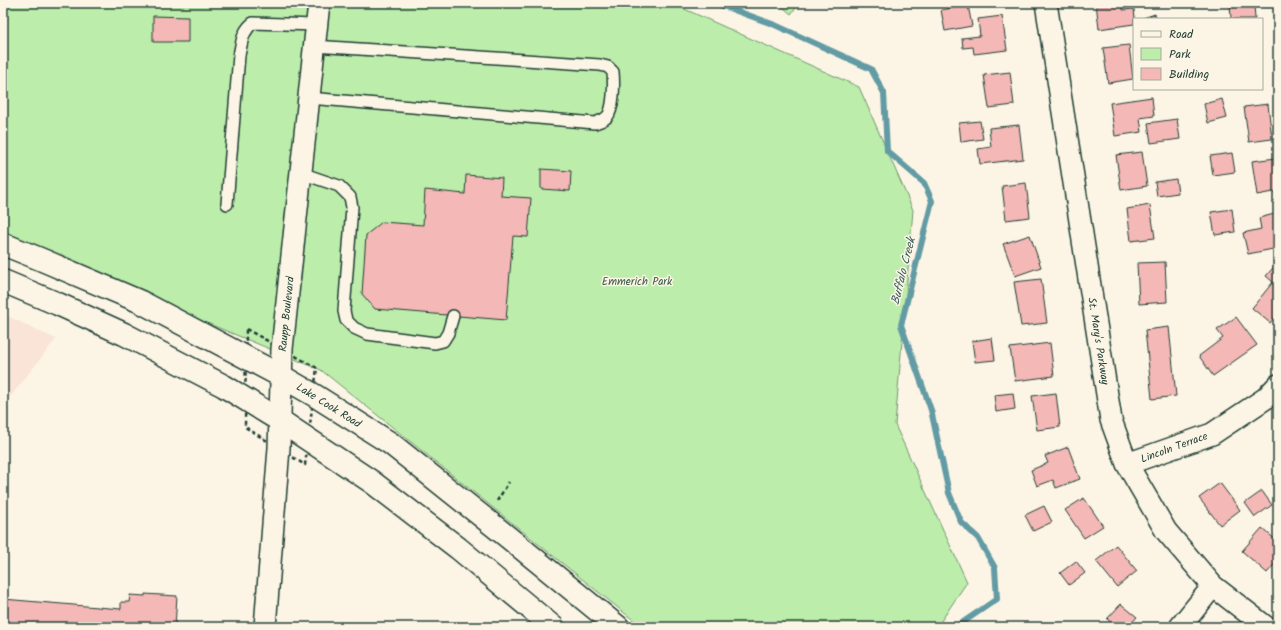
<svg xmlns="http://www.w3.org/2000/svg" width="1281" height="630" font-family="Kalam,sans-serif">
<style>
.built{fill:#fae3d7}
.green{fill:#bdedab;stroke:#6e9570}
.lines{fill:none;stroke-linecap:round;stroke-linejoin:round}
.stream{stroke:#629ba4;stroke-width:6}
.building{fill:#f4b8b6;stroke:#1f3d34}
.service-casing{stroke:#1f3d34;stroke-width:14}
.minor-casing{stroke:#1f3d34;stroke-width:24}
.primary-casing{stroke:#1f3d34;stroke-width:25}
.path{stroke:#1f3d34;stroke-width:2.5;stroke-dasharray:4 3;stroke-linecap:butt}
.service{stroke:#fcf5e5;stroke-width:11}
.minor{stroke:#fcf5e5;stroke-width:21}
.primary{stroke:#fcf5e5;stroke-width:22}
.labels{text-anchor:middle;stroke-width:3;stroke-linejoin:round;paint-order:stroke}
.park-label{font-size:11px;fill:#375746;stroke:#fcf5e5}
.street-label{font-size:11px;fill:#1f3d34;stroke:#fcf5e5}
.water-label{font-size:12px;font-style:italic;fill:#355c59;stroke:#fcf5e5}
</style>
<rect width="100%" height="100%" fill="#fcf5e5"/>
<filter id="ink" filterUnits="userSpaceOnUse"><feTurbulence type="fractalNoise" baseFrequency=".025" numOctaves="2"/><feDisplacementMap in="SourceGraphic" scale="8" xChannelSelector="R" yChannelSelector="G"/><feConvolveMatrix kernelMatrix="1 2 1 2 8 2 1 2 1" color-interpolation-filters="sRGB"/></filter>
<g filter="url(#ink)">
<path class="built" d="M3,314L56,339L3,406Z"/>
<path class="green" d="M3,3H671L859,87L913,210L895,425L967,582L937,627H642L321,370L3,239Z
M778,3H800L791,14Z"/>
<g class="lines">
<path class="stream" d="M715,3L775,25L871,69L884,93L887,151L924,183L932,201L901,325L931,410L949,493L961,522L978,538L995,568L997,599L956,627"/>
</g>
<path class="building" d="M1096,3H1122L1123,10L1134,9L1135,19H1134V24L1099,29Z
M1230,3H1254L1255,19H1231Z
M968,5L972,26L945,31L941,10Z
M1155,14L1157,19H1140Z
M153,16L188,17V42H153Z
M1002,16L1007,50L974,54L973,47L963,48L962,38L980,36L978,19Z
M1129,45L1133,79L1108,83L1103,48Z
M1010,72L1014,105L989,108L984,75Z
M1152,97L1154,116L1140,118L1142,132L1115,136L1110,103Z
M1222,99L1227,118L1208,123L1204,104Z
M1268,104L1272,139L1249,142L1244,107Z
M1177,119L1180,139L1151,143L1148,123Z
M980,121L983,139L961,142L959,123Z
M1019,125L1023,159L980,164L978,149L991,147L989,128Z
M1142,152L1147,186L1121,190L1116,155Z
M1232,153L1235,172L1213,175L1210,156Z
M1276,158L1278,169V191L1257,195L1252,161Z
M541,169L571,171L570,191L541,189Z
M466,175L502,178L501,196L531,198L528,237L513,236L506,320L375,309L362,294L366,235L382,222L423,225L425,190L465,194Z
M1176,179L1178,193L1157,196L1155,182Z
M1026,183L1030,217L1006,220L1002,186Z
M1150,205L1155,238L1131,241L1127,209Z
M1232,209L1235,232L1215,235L1211,212Z
M1278,213V248L1248,254L1243,233L1261,229L1259,218Z
M1030,235L1041,267L1015,276L1003,244Z
M1165,262L1167,302L1139,304L1137,263Z
M1278,262V313L1270,323L1252,308L1273,282L1266,276Z
M1041,279L1047,323L1021,326L1014,282Z
M1236,317L1257,345L1213,376L1199,356L1223,338L1217,330Z
M1169,327L1176,396L1152,399L1145,330Z
M992,338L995,360L975,362L972,341Z
M1050,343L1054,376L1015,381L1010,348Z
M1013,393L1015,409L996,412L994,395Z
M1056,393L1060,427L1037,430L1032,396Z
M1068,447L1080,479L1056,488L1053,480L1037,486L1031,470L1048,463L1045,456Z
M1220,483L1240,510L1220,525L1199,498Z
M1262,491L1272,505L1255,517L1245,503Z
M1084,498L1103,526L1084,538L1065,510Z
M1044,506L1052,522L1033,531L1025,515Z
M1262,528L1278,542V560L1267,573L1242,551Z
M1116,545L1137,571L1117,587L1096,561Z
M1076,561L1085,573L1069,585L1060,573Z
M145,594L177,596L175,627H3V599L121,609V602H129L130,595L145,596Z
M1121,604L1137,617L1128,627H1117L1107,619Z"/>
<g class="lines">
<g class="service-casing">
<path id="service" d="M309,98L595,123C600,121 604,120 607,117C614,109 614,83 613,72L608,67L600,65L314,46
M301,173L339,186L350,197L352,207L344,311L346,320L354,328L367,334L435,343L443,341L448,333L453,316
M227,204L239,55C242,43 242,31 253,23L316,25"/>
</g>
<g class="minor-casing">
<path id="minor" d="M1046,3L1111,420L1127,464L1166,531L1213,586L1266,627
M1127,464L1212,434L1266,398L1278,385
M265,627L279,448L282,349L319,3
M1180,627L1213,586"/>
</g>
<g class="primary-casing">
<path id="primary" d="M3,244L40,259L141,302L281,376L314,395L390,443L509,538L618,627
M3,281L58,304L124,334L224,386L279,420L372,482L458,548L553,627"/>
</g>
<path class="path" d="M246,329L317,368L305,465L245,427Z
M497,501L509,482"/>
<use href="#service" class="service"/>
<use href="#minor" class="minor"/>
<use href="#primary" class="primary"/>
</g>
</g>
<g class="labels">
<g class="park-label">
<text x="637" y="285">Emmerich Park</text>
</g>
<g class="street-label">
<text transform="translate(286 314) rotate(-84)" y="4">Raupp Boulevard</text>
<text transform="translate(1099 341) rotate(81)" y="4">St. Mary's Parkway</text>
<text transform="translate(329 405) rotate(32)" y="4">Lake Cook Road</text>
<text transform="translate(1174 447) rotate(-20)" y="4">Lincoln Terrace</text>
</g>
<g class="water-label">
<text transform="translate(903 271) rotate(-76)" y="4">Buffalo Creek</text>
</g>
</g>
<rect width="1281" height="630" fill="none" stroke="#fcf5e5" stroke-width="16"/>
<rect x="8" y="8" width="1265" height="614" fill="none" stroke="#1f3d34" stroke-width="1.5" filter="url(#ink)"/>
<rect x="1133" y="18" width="130" height="72" fill="#fcf5e5" stroke="#a4ab9e"/>
<rect x="1141" y="31" width="20" height="6" fill="#fcf5e5" stroke="#a4ab9e"/>
<text x="1169" y="38" font-size="12" fill="#1f3d34">Road</text>
<rect x="1141" y="48" width="20" height="12" fill="#bdedab" stroke="#a4ab9e"/>
<text x="1169" y="58" font-size="12" fill="#1f3d34">Park</text>
<rect x="1141" y="68" width="20" height="12" fill="#f4b8b6" stroke="#a4ab9e"/>
<text x="1169" y="78" font-size="12" fill="#1f3d34">Building</text>
</svg>
